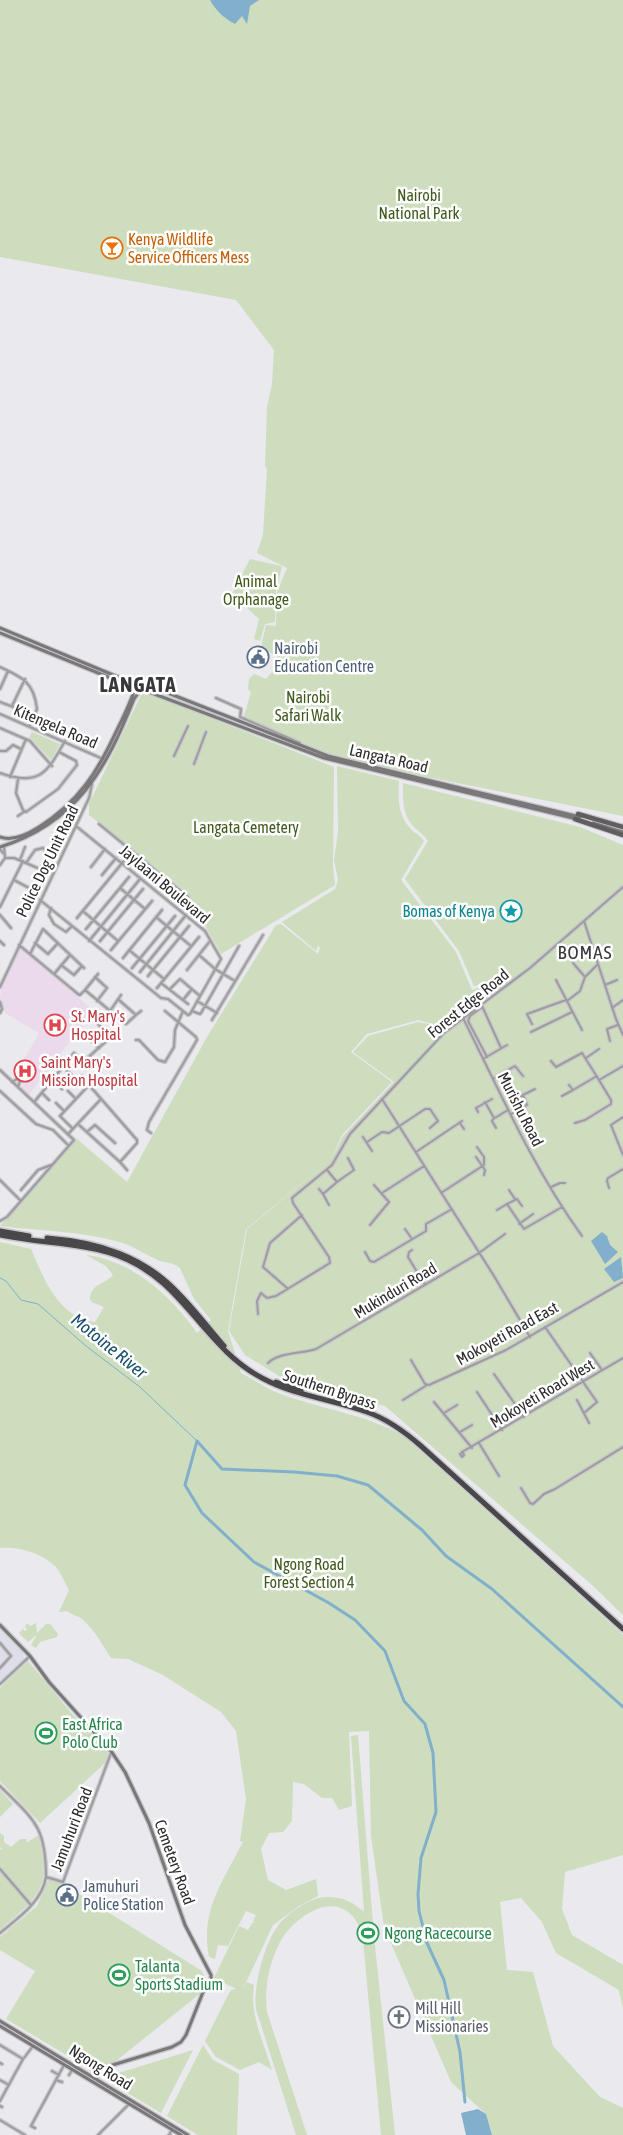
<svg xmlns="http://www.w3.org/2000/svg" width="623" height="2135" font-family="'Asap Condensed',sans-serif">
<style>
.built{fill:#dedeea}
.medical{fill:#ebdaeb}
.green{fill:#cdddbe}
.water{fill:#82afcb}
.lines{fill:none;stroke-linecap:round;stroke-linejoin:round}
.stream{stroke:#82afcb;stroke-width:1}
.river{stroke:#82afcb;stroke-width:3}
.street-casing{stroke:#c7c7cb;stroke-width:4.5}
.secondary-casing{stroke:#c7c7cb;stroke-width:5.5}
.primary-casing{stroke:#c7c7cb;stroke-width:7}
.highway-casing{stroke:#c7c7cb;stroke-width:8}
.street{stroke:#9e9c9e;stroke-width:2}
.secondary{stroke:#7a7779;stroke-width:3}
.primary{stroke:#605d5f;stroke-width:4.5}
.highway{stroke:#4a474a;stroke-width:5}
.labels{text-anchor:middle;stroke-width:5;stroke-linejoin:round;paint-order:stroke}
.park-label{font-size:16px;fill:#3f591c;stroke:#fff}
.food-label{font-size:16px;fill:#c56008;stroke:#fff;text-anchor:start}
.service-label{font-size:16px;fill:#4e5e75;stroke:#fff;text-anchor:start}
.street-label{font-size:16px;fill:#2b2b2d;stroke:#fff}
.culture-label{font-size:16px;fill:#0d838f;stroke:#fff;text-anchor:end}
.health-label{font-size:16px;fill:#be3a42;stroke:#fff;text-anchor:start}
.leisure-label{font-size:16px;fill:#27864d;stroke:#fff;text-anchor:start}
.worship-label{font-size:16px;fill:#5b616d;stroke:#fff;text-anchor:start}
.water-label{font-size:18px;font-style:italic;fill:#19506d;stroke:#fff}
.quarter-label{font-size:19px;letter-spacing:1px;fill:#38383c;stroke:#fff}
.district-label{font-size:21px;font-weight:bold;letter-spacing:1px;fill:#38383c;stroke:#fff}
</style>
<rect width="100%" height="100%" fill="#e9e9ee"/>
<path class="built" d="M0,1628L23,1653L24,1658L0,1681Z"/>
<path class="medical" d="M20,948L94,1011L29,1094L22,1088L23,1081L16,1074L39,1033L5,1013L0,999L1,990Z"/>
<path class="green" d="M0,0H623V816L417,775L326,753L243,719L251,692L248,689L249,679L254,674L266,679L282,661L262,646V643L266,625L276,626L277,592L287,568L257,553L263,535L267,469L265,466L267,407L272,384L274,350L236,300L0,257Z
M250,559L282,566L276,591L275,622L265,624L260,641L254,639L259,619L232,594Z
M143,691L334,767L333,866L335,885L221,954L186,892L89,815V804Z
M32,732L60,744L51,760L33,741L28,739Z
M337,766L399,781C398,798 398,814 409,827C414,833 420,835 424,841L401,880L456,952L472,990L498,981L445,1028L481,1001L502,979L474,986L459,951L405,879L428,841C424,835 418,831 413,826C402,814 403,798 403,783L580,827L623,845V1615L592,1585L385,1406L287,1381L245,1355L229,1331L247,1229L332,1158L343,1136L394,1082L353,1052L368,1036L418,1022L440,1026L418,1020L367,1034L351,1052L392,1082L342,1135L332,1158L246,1229L228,1331L241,1373C251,1378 261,1385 271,1390C315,1409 363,1412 405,1437L623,1635V1855L565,1872L562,1909L572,1935L623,1965V2008L619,1990L556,1953L542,1922L521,1898L500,1902L507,1970L533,1972L553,2046L600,2097L623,2108V2135H492L486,2114L451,2082L384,1927L371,1836L369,1731L349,1732L352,1806L339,1810L332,1798H322L304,1784L293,1782L292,1821L283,1832L269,1833L261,1849L268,1880L286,1890L316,1879L318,1896L299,1906L273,1925L242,1991L247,1982L254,1985C249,2014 264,2043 272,2070L259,2062L240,2070L216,2057L205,2041L227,1997L231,1990L236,1989L214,1978L239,1926L248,1930L253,1922L256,1923L253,1921L256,1915L246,1911L228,1946L218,1945L215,1959L209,1957C200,1911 223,1881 243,1842L240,1841L246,1799L236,1731L221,1712L163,1675L128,1659L111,1658C103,1646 95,1630 84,1621C79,1615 73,1616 67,1611L59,1612L69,1590C65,1583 61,1572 55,1566C41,1553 19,1546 0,1548V1242L31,1249C43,1277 59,1319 95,1322L104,1307L92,1302L90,1299C91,1283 105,1285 113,1275L106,1266L86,1255C133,1261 171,1296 197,1333L211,1320L194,1299L180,1268C173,1262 165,1263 158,1260C146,1255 135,1247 123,1243C84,1231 41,1231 0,1226L77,1139L127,1182L207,1037L276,925L281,924L318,954L320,948L318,945L316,951L282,922L335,889L338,880L334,860L338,832Z
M27,1623L30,1626L36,1623L37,1633L46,1624H50L58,1634L57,1637L40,1642L36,1648L31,1645L37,1635L28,1642L19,1633L23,1629L25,1631L27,1630L25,1627Z
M28,1661L73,1715L109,1751L105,1763L40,1823L0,1781V1688Z
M358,1735L374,1937L395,2135H381L363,1940C361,1933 359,1925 355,1919C333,1889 293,1918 280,1942C269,1963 264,1988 267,2012L307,2135H296L256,2009C253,1988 264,1945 277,1927C287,1913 311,1896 329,1897C337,1897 345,1899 352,1903C356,1905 360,1910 364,1911L351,1736Z
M0,1790L13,1804L0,1817Z
M0,1833L4,1836V1842L11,1847L20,1839H27L26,1843L39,1835C51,1891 40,1894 0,1930V1849L3,1850L0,1847Z
M50,1876L202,1971L206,1979L207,1988L101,2073L95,2072L6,2019L35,1971L0,1950V1937L37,1906Z
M203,2045L213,2060L239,2074L237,2135H198L167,2116Z
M193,2050L161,2113L111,2083L112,2075Z"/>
<path class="water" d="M210,0H259L250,6L247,24L242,16L235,24C224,18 216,11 210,0Z
M602,1232L607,1236L610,1245L618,1252L605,1264L591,1241Z
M621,1257L623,1278L614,1282L604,1269Z
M478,2109L486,2114L492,2135H466L461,2113Z"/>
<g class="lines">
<path class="stream" d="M0,1278L6,1281L21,1300L38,1304L86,1346L140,1387L197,1441"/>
<path class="river" d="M197,1441L185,1485L202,1513L254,1562L329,1603L355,1620L385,1651L404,1701L425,1724L433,1753L436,1812L421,1858L418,1894L419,1911L427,1943L444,1980L460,2052L465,2102
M197,1441L222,1469L294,1472L337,1476L368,1485L422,1530L446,1556L492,1589L623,1707"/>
<g class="street-casing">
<path id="street" d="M0,667C22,677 34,682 37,709L30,725
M0,689L8,671
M216,698L241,709L240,717L300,743
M0,702L27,712
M12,706L25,679
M0,714L103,759
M0,728L30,741L52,766
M0,751H6L13,745L21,749
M174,756L188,726
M194,764L206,732
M0,773C39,787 47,773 65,741
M10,777L26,739
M18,779L16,793L23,810L26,812L58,789L77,765L76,761L59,752
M18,816L25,811
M99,824L188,897
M76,826L205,931L221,959L190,1014L188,1015L183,1011
M0,849L3,853
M5,858H14L40,869L41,868L49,854L43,848L35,850L26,863
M20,860L25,847
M0,865L5,858L4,847
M91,867L105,849
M102,875L116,858
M14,880L31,889L23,906
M120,888L145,909
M40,900L161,998L168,999L183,1011L175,1030L174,1047L165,1062L158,1060L139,1040H136
M0,907L23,861
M51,908L49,915L54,924L66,932L71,927
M84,912L118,941
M0,915L11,928
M156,917L191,946
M77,918L132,851
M584,921L616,1019L623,1035
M86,929L129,877
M0,941L4,945
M89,941L140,879
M100,941L143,889
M35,943L48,954L58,943
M19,945L78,994L80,995L85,990L126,1024L136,1015L119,1000
M111,950L152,901
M129,950L164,979
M30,954L43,929L84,968
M199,955L215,969L235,981
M123,958L162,910
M573,963L585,977
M61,965L74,975L82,966
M132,968L175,916
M187,970L210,941
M140,972L186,915
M54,974L70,955
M148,976L189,926
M95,977L107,988L97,1001
M556,980L582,1030
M161,983L188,1004
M605,985L617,980
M0,987L89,798L92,784
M157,988L199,937
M170,989L180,979L200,996
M85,990L98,974
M183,1000L192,989
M197,1001L217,1013
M567,1001L580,991L585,977L598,964
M0,1002L2,1009L0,1013
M482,1006L501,1048
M482,1007L470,1016L468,1021L487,1057
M612,1008L623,1000
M110,1011L121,995
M192,1011L200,1014L201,1013L239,946
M136,1015L141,1011
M463,1018C500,1092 533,1168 582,1236
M212,1020L263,935
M532,1024L527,1014L566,1000
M531,1032L572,1012
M83,1033L99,1048
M610,1041L607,1029L618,1025
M586,1058L599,1049
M483,1059L507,1045
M84,1061L111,1037L95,1021
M551,1061L556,1067L582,1053L599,1080
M63,1066L73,1077
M0,1070L74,1140L7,1217L0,1221
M82,1076L89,1085
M493,1079L515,1066L523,1076
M53,1080L62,1089
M12,1082L17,1079L20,1081L18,1087
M569,1085L573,1090L597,1076
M0,1091L36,1124L53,1130L69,1146
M68,1091L75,1098
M42,1093L49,1100
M562,1096L573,1090
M513,1097L523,1096
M382,1099L494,1276L530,1337
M35,1101L74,1053L89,1067
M485,1102L494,1118
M56,1103L64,1111
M478,1112L476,1108L492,1099
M511,1114L527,1105L523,1095L535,1089
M623,1117L611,1125L623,1155
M460,1123L464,1129
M575,1123L585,1120L611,1104V1100L599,1080L623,1066
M496,1128L492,1121L493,1119L508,1110
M73,1129L60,1116L89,1085L137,1140V1143L120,1162L78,1124
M88,1131L95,1125L115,1143
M69,1133L101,1099
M151,1133L147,1130L149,1122L197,1040L196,1037L165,1011
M363,1137L372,1151
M367,1142L382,1132L389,1133L425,1109H430L438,1121L430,1128
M416,1152L462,1121
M476,1157L485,1170L484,1175
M120,1162L127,1170
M327,1170L337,1182L354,1170L348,1158
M0,1180L21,1201
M551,1187L560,1183H565
M609,1188L607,1181L608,1178L623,1169
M319,1189L323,1194
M21,1190L38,1170L51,1165
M509,1190L515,1199
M382,1193L424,1166
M441,1193L484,1165V1157L477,1147
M507,1204L517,1199L522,1206
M329,1205L323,1194L337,1182
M497,1210L507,1204L524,1229L562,1207
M519,1224L533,1214
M370,1225L389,1202L374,1185
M405,1229L412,1239
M412,1250L409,1252L408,1257L425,1285
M365,1252L370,1261L374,1262L426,1231V1224L452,1209
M287,1288L263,1267L270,1243L302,1215
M258,1314L257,1301L261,1293L267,1298L276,1296L330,1263L329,1257L293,1203L292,1198L332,1165L350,1134L444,1033L530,968L623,887
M545,1327L597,1402L584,1413
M590,1353L602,1370
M411,1360L425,1384L429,1385L506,1350L623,1282
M268,1363C279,1352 302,1354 316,1349L479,1253L505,1234
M494,1374L524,1417
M477,1392L502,1430
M403,1400L427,1385
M577,1400L589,1423
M434,1402L472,1448
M444,1413L457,1405
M460,1432L472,1425
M479,1443L499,1476
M462,1452L623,1358
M460,1454L463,1452L464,1455L462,1457Z
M521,1488L530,1503L533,1504L544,1494L555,1489L623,1447
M0,1643L11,1656L0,1668
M0,1684L30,1656
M0,1786C34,1820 46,1826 46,1877L63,1882L111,1753
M0,1869L31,1905
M0,1933C18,1918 42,1902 46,1877
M0,2045L23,2059L0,2101
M24,2058L33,2046
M0,2063L2,2064
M52,2071L59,2075
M69,2075L72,2070
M0,2080L9,2085
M56,2080L62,2082
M0,2106L2,2107
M0,2120L25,2135
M35,2128L31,2126L64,2065
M98,2135L129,2104
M169,2135L172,2130"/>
</g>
<g class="secondary-casing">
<path id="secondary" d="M0,628L118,677L140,682L328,756L580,817
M0,633L135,688C131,702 124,716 117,730C98,771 79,802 39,827C28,834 13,842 0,837
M593,823L623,832
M0,847C77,823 106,769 134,699L141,689L324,758L577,819
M0,1625L30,1656L49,1682L111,1751L125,1772L149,1823L185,1925L211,1975V1985L208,1984L205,1987L186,2035L181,2042L172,2047L106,2067L101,2065L96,2079
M0,2021L188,2135
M0,2026L181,2135"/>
</g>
<g class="primary-casing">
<path id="primary" d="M578,814L623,827
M575,819L623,835"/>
</g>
<g class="highway-casing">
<path id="highway" d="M0,1231L29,1236
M0,1235C61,1248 113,1238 164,1284C198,1315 220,1356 262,1378C295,1396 332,1399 367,1412C387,1419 405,1432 421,1446L623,1629
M47,1238C98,1242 144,1256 179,1294C195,1310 209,1329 224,1346
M276,1382L301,1391"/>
</g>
<use href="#street" class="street"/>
<use href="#secondary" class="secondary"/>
<use href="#primary" class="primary"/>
<use href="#highway" class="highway"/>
</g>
<defs>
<g id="bar-ring" transform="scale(1.125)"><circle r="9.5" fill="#fff" stroke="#e8710a" stroke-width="1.5"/><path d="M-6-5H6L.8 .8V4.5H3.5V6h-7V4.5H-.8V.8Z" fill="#e8710a"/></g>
<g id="civic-ring" transform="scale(1.125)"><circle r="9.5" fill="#fff" stroke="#5c6f8a" stroke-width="1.5"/><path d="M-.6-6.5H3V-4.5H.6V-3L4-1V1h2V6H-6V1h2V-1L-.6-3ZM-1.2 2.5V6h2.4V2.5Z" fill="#5c6f8a"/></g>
<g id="sight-ring" transform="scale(1.125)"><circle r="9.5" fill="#fff" stroke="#0f9aa8" stroke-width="1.5"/><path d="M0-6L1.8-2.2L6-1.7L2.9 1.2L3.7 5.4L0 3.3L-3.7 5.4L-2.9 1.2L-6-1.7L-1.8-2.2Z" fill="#0f9aa8"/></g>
<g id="hospital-ring" transform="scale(1.125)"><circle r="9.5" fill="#fff" stroke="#e0444e" stroke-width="1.5"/><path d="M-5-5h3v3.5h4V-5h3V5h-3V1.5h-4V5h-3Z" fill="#e0444e"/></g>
<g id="stadium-ring" transform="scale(1.125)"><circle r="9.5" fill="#fff" stroke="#2e9e5b" stroke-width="1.5"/><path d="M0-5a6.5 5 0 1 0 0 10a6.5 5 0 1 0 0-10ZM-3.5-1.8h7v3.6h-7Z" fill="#2e9e5b"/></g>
<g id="church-ring" transform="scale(1.125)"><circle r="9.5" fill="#fff" stroke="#6b7280" stroke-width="1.5"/><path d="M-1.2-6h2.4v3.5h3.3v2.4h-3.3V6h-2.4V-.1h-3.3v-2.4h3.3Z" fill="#6b7280"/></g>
</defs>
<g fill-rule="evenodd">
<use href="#bar-ring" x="112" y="248"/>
<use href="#civic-ring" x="258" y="657"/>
<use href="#sight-ring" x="511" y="911"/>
<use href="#hospital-ring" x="55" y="1025"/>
<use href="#hospital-ring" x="25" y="1071"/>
<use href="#stadium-ring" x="46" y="1733"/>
<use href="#civic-ring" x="67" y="1895"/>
<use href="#stadium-ring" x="368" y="1933"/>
<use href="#stadium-ring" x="119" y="1975"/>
<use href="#church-ring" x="399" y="2017"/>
</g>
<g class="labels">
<g class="park-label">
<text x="419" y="201">Nairobi<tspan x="419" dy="18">National Park</tspan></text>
<text x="256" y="587">Animal<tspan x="256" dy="18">Orphanage</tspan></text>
<text x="308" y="703">Nairobi<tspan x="308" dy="18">Safari Walk</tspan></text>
<text x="246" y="833">Langata Cemetery</text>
<text x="309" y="1570">Ngong Road<tspan x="309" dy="18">Forest Section 4</tspan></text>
</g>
<g class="food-label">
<text x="128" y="245">Kenya Wildlife<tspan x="128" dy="18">Service Officers Mess</tspan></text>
</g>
<g class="service-label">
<text x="274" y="654">Nairobi<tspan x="274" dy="18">Education Centre</tspan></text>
<text x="83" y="1892">Jamuhuri<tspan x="83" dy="18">Police Station</tspan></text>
</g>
<g class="street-label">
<text transform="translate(56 726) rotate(23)" y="6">Kitengela Road</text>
<text transform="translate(389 758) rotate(13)" y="6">Langata Road</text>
<text transform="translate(47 861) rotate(-64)" y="6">Police Dog Unit Road</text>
<text transform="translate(165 884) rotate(40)" y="6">Jaylaani Boulevard</text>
<text transform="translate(468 1003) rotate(-39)" y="6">Forest Edge Road</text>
<text transform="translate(521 1109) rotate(63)" y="6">Murishu Road</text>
<text transform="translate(395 1290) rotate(-31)" y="6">Mukinduri Road</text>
<text transform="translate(507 1333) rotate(-29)" y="6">Mokoyeti Road East</text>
<text transform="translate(330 1389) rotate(18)" y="6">Southern Bypass</text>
<text transform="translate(542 1393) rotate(-31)" y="6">Mokoyeti Road West</text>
<text transform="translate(71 1829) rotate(-69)" y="6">Jamuhuri Road</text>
<text transform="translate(175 1862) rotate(70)" y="6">Cemetery Road</text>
<text transform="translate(101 2067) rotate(32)" y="6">Ngong Road</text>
</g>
<g class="culture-label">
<text x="495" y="917">Bomas of Kenya</text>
</g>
<g class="health-label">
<text x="71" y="1022">St. Mary's<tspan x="71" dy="18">Hospital</tspan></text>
<text x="41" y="1068">Saint Mary's<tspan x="41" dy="18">Mission Hospital</tspan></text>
</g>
<g class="leisure-label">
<text x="62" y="1730">East Africa<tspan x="62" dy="18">Polo Club</tspan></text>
<text x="384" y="1939">Ngong Racecourse</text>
<text x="135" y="1972">Talanta<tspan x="135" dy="18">Sports Stadium</tspan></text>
</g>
<g class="worship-label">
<text x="415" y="2014">Mill Hill<tspan x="415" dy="18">Missionaries</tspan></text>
</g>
<g class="water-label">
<text transform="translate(109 1346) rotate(39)" y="6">Motoine River</text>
</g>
<g class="quarter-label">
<text x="585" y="959">BOMAS</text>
</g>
<g class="district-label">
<text x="138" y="692">LANGATA</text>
</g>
</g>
</svg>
